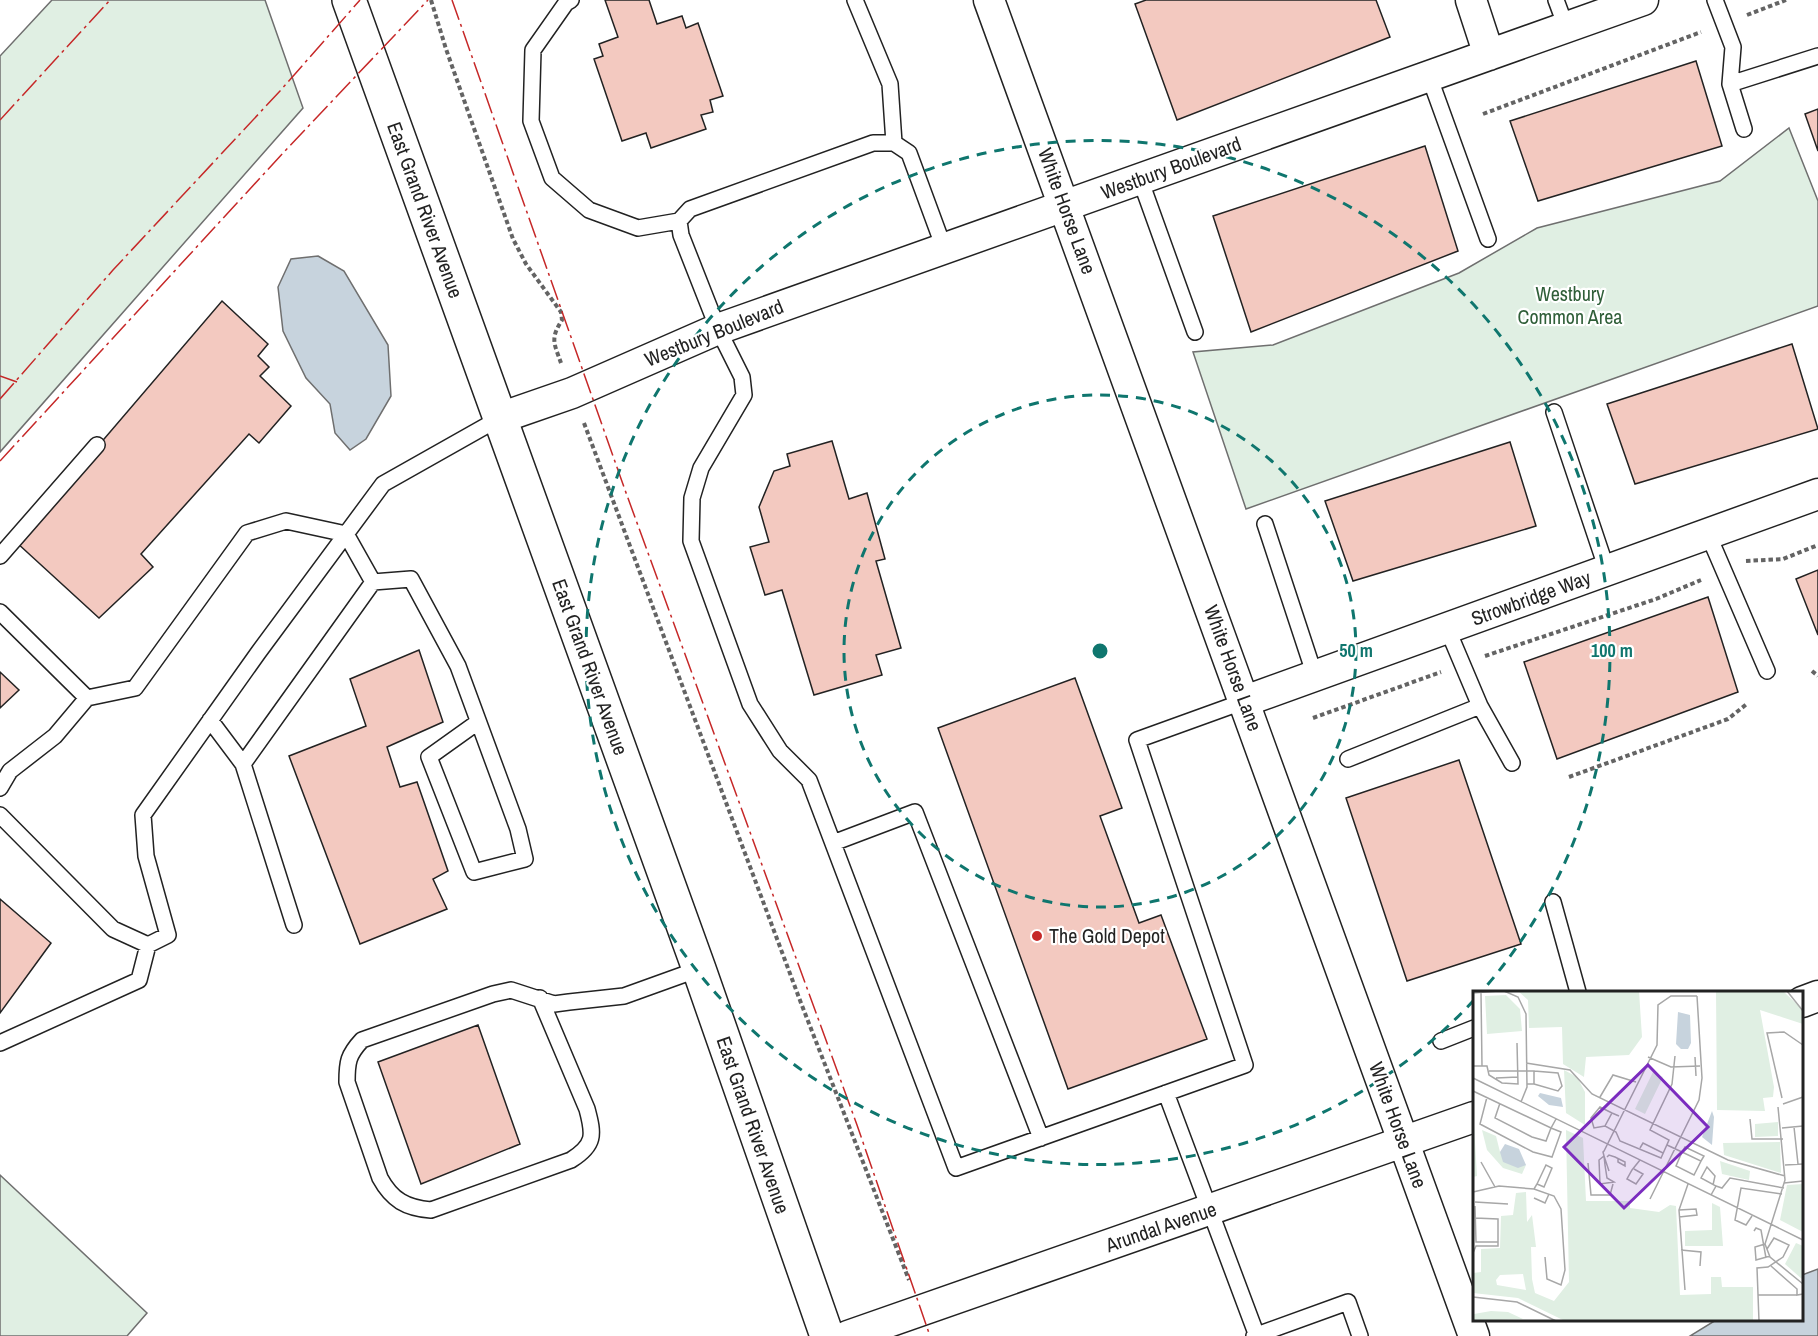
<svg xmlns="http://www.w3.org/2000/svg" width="1818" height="1336" font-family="'Archivo Narrow',sans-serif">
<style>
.green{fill:#e0efe3;stroke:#6f6f6f;stroke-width:1.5}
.water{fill:#c7d3dd;stroke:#6f6f6f;stroke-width:1.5}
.building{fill:#f3c9c0;stroke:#222;stroke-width:1.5}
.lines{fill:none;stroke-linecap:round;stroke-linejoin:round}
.lane-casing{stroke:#222;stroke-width:18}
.street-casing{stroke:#222;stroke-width:33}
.primary-casing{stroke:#222;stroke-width:36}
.path{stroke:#646464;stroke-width:4;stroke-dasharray:4.5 3;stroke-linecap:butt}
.lane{stroke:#fff;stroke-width:15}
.street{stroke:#fff;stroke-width:30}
.primary{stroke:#fff;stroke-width:33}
.power{stroke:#c62828;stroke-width:1.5;stroke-dasharray:21 4.5 3 4.5;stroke-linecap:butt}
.ring{fill:none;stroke:#0f766e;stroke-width:3;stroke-dasharray:10 8}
.poi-dot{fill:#c62828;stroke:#fff;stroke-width:2}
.labels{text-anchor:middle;stroke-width:4.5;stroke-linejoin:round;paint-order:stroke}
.street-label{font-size:20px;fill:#222;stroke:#fff}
.park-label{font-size:20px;fill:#2f5e38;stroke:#fff}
.poi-label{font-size:20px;fill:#222;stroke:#fff;text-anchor:start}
.inset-road{fill:none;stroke:#a7a7a7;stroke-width:1.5}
.view{fill:#7b2cbf;fill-opacity:0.15;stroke:#7b2cbf;stroke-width:3}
.inset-edge{fill:none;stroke:#222;stroke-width:3}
.centre{fill:#0f766e;stroke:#fff;stroke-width:3}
.ring-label{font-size:18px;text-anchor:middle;font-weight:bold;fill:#0f766e;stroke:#fff;stroke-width:4.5;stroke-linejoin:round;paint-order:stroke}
</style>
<rect width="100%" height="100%" fill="#fff"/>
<path class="green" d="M52,0H265L303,108L0,452V56Z
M1789,128L1818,201V306L1246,509L1193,352L1273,345L1459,273L1537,228L1720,181Z
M0,1175L147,1313L127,1336H0Z"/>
<path class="water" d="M318,256L344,271L388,345L391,396L366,439L350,450L335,433L330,404L306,378L283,331L278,287L291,259Z
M1818,1269V1336H1690L1716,1320H1802V1275Z"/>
<path class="building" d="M605,0H649L657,24L682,16L686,28L698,23L723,96L710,100L713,112L701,115L706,129L651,148L646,133L622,141L594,59L603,56L599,44L618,37Z
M1146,0H1376L1390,37L1177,120L1135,4Z
M1696,61L1722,146L1538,201L1510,121Z
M1818,109V151L1805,114Z
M1425,146L1458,251L1251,332L1213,216Z
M222,301L268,344L258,356L269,367L260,376L291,406L259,443L249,434L141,554L153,567L99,618L16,542Z
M1792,344L1818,429L1635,484L1607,404Z
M832,441L849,499L867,493L885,559L876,561L901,648L876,655L882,675L814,695L782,590L765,595L750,547L769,542L759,507L774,471L790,466L787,454Z
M1510,442L1536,526L1353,581L1325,501Z
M1818,570V635L1796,579Z
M1708,597L1738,692L1557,759L1524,662Z
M419,650L443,722L387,747L400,787L417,782L448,871L433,879L447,909L360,944L289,756L366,726L350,679Z
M0,672L19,690L0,708Z
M1075,678L1122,808L1100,816L1139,923L1161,915L1207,1039L1068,1089L938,728Z
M1459,760L1521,944L1407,981L1346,798Z
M0,899L51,943L0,1013Z
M478,1025L520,1144L421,1184L378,1062Z"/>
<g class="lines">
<g class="lane-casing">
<path id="lane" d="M571,0L566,3L533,50L531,121L552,178L589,210L638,228L679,221
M855,0L890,84L894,143
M1556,0L1566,27
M1715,0L1733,47L1730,84L1744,129
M1429,76L1488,239
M1730,84L1818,56
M1140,179L1195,332
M944,248L909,153L894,143H873L690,209L679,221L681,235L718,329L742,377L744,395L701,468L692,498L691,541L750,704L780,751L809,780L956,1168L1245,1065L1137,740L1245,701
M1554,412L1607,570
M1265,524L1315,676
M1708,534L1767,671
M0,556L97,445
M373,582L411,579L458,666L518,829L525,859L474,872L429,757L478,722
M0,612L87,698
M1480,706L1512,763
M210,720L243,764L294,925
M1348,759L1480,706L1447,628
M0,788L10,771L55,736L87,698L135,688L247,533L286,521L346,534L373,582L243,764
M0,815L113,929L148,945L168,935L146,856L143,815L258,653L383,484L500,418
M833,843L915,812L1041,1138
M1553,902L1578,992
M540,998L587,1109C594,1135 595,1145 571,1160L431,1210C406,1208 392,1200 380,1178L347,1082C347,1062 348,1055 362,1040L493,994L511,990L554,1004L569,1002L624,996L699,969
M1441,1041L1474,1028
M0,1043L139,980L148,945
M1166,1093L1257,1336
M1254,1336L1348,1302L1360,1336"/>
</g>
<g class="street-casing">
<path id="street" d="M989,0L1474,1336
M1471,0L1489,55
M500,418L572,393L718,329L1643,0
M1245,701L1818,494
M1802,1002L1818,996
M848,1336L1474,1117"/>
</g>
<g class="primary-casing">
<path id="primary" d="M349,0L699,969L827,1336"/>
</g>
<path class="path" d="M431,0L446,49L513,239L526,264L561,312L562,320C550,339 554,343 561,363
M1747,15L1786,0
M1483,114L1701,32
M584,423L801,1003L909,1280
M1746,561L1783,559L1818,545
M1485,656L1656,599L1701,580
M1812,671L1818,676
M1313,718L1441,672
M1569,777L1728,719L1748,703"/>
<use href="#lane" class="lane"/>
<use href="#street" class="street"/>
<use href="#primary" class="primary"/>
<path class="power" d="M452,0L625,490L857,1125L930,1336
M0,120L110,0
M0,376L17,382
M0,399L113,270L280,91L360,0
M0,461L283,153L428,0"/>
</g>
<g class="ring">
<circle cx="1100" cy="651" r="256"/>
<path d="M1474 1000A512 512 0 1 1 1483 990"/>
</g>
<circle class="poi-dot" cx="1037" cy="936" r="6"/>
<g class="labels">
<g class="street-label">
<text transform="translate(1171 168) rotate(-20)" y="7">Westbury Boulevard</text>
<text transform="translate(425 210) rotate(70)" y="7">East Grand River Avenue</text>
<text transform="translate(1067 211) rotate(70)" y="7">White Horse Lane</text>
<text transform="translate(714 333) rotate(-22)" y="7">Westbury Boulevard</text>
<text transform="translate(1531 598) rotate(-20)" y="7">Strowbridge Way</text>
<text transform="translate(590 667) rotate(70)" y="7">East Grand River Avenue</text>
<text transform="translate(1233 668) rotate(70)" y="7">White Horse Lane</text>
<text transform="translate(753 1125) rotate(71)" y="7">East Grand River Avenue</text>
<text transform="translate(1398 1125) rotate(70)" y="7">White Horse Lane</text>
<text transform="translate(1161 1227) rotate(-19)" y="7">Arundal Avenue</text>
</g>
<g class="park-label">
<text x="1570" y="301">Westbury<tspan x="1570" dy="23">Common Area</tspan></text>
</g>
<g class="poi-label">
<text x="1049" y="943">The Gold Depot</text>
</g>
</g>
<g transform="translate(1473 991)">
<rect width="330" height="330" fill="#fff"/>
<path d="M45,0H166L169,46L156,64L113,66L111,86L90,73L89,36L56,37L55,9ZM243,0H310L330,19V33L287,19L301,96L300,106L290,107L292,120L244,119ZM33,4L47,18L49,40L14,43L12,5ZM91,79L104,86L112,101V134L93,122ZM180,81L190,86L172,123L162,118ZM0,117L4,185L0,186ZM305,131V145L282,146V133ZM9,139L23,145L27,161L53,174L49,183L30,177L14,159ZM93,139L110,147L113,210H157V217L186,221L197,214L203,215L207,304L238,303V286H248L249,296H280V330H92L45,307L0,302V282L8,281V258L27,257L28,225L40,224L43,202L53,201L54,231L59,224L63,256H58L59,288L62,302L81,310L96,291ZM50,283L53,299L24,294L23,289L27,284ZM307,151L308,182L251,164L250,152ZM247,170L277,180L276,189L249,183ZM330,193V241L307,229L314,194ZM239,212L247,216L250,255H212V240L239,239ZM323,252L330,255V289L312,273ZM18,320L35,321L50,328L0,330L1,323Z" fill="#e0efe3" fill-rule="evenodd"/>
<path d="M205,21L217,24L218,52L215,58H208L203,53ZM67,102L88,107L90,116L76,114L65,105ZM239,120L241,126L239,154L229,146ZM32,153L46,158L53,174L45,177L30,171L27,161Z" fill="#c7d3dd"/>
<path class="inset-road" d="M31,0L45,6L53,23L54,96L48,111M314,0L330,20M0,2L26,0M8,2L9,75M175,66L198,76L227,75M222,66L223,85M53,72L97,79L119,103L255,169L312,185M0,75H14L16,84L29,92L45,93L44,52M16,80H61V93H54M61,80L85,82L89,95L85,100L61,93M0,87L330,249M23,87L45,86M0,100L78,137L83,128M14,106L7,133L60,161L79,166L88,141L78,137L73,150L59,146L22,127L27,112M127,106L140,84L163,91M309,107L294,42L311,41L330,54M310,113L330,106M305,116L312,189L292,253L297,266L330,293M146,125L139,122L132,135L143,141L147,150L188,167L196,149L177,139L199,93L202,65M277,128L279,148H310M132,135L121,137L118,127L127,116L139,122M321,136L325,173M309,137L330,135M194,154L209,161L228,170L221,184L203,175L209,161L212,156L231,165L228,170M167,157L170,152L190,162M134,166L136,164L142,166L152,171V175L145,171V168M8,171L22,196M115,172L118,204H137L140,193M312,174L330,173M161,178L170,183L163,193L154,188L159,179L167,169M136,180L131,165L126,169L127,193L141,191L134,187L132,174L131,165L130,161L131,160L184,54L185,14L198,5H224M311,192L330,190M243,195L249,197L257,187L311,197M61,198L64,193L73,174L79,177L71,196L64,193M0,201L26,195L61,198L81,205L88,218L92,279L88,294L74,288L72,266M238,204L243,195L228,187L234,176L242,185L240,194M61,207L72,212L76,203M177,208L226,109L229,87L224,5M2,211L35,213M2,215L3,251H25V228L2,227M206,219L223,218L224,224L206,226M279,225L273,234L262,229L268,197L309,203M281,240L283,237L288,239L293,267M292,253L282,256L283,269L297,265M208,259L228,261L227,275M0,262L3,255H25V251M298,275L324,298V304L330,303M212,299L206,219L215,193M285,304H324M0,306L44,311L83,330M286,330L284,277L295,276L310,266L316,254L301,247L294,258"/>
<path class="view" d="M175,74L235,136L151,217L91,156Z"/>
<rect width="330" height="330" class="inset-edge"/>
</g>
<circle cx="1100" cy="651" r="9" class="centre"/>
<g class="ring-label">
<text x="1356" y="657">50 m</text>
<text x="1612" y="657">100 m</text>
</g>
</svg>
